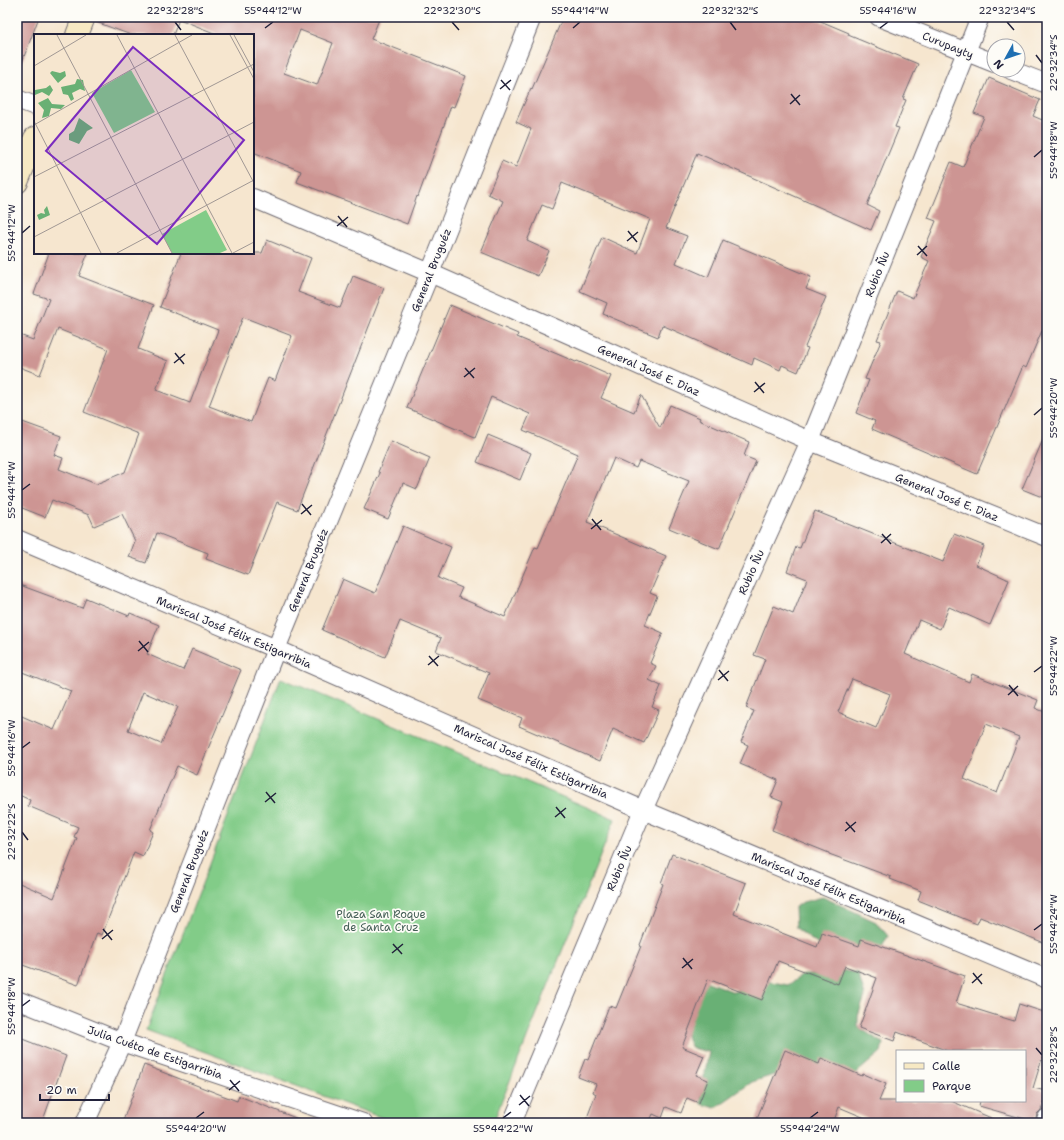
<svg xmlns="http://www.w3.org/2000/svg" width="1064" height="1140" font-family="'Shantell Sans',sans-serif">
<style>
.green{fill:#82cc88;stroke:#527762}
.forest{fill:#69b074;stroke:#466958}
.building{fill:#cd9593;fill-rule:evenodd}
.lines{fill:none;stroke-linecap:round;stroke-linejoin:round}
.street-casing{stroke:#6c676f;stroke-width:20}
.secondary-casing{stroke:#6c676f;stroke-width:24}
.street{stroke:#fff;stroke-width:18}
.secondary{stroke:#f7e9c3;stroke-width:22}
.ticks{fill:none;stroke:#22223b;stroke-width:1.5}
.labels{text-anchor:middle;stroke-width:3.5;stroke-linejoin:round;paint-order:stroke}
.street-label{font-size:11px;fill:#22223b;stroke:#fdfcf7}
.park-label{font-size:11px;fill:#445e56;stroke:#fdfcf7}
.inset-road{fill:none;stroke:#a19894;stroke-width:1}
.view{fill:#7b2cbf;fill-opacity:0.15;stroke:#7b2cbf;stroke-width:2}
.inset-edge{fill:none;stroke:#22223b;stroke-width:2}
.neatline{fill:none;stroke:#22223b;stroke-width:1.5}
.ticks-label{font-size:10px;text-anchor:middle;fill:#22223b}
</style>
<rect width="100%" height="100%" fill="#fdfcf7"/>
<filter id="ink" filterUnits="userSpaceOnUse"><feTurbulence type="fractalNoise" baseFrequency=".025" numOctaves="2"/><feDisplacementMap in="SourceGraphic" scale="8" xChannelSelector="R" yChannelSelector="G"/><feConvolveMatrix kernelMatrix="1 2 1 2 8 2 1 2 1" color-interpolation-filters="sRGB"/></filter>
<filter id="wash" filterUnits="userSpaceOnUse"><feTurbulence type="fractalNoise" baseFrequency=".012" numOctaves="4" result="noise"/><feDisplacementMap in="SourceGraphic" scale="16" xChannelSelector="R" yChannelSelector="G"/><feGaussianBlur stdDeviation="0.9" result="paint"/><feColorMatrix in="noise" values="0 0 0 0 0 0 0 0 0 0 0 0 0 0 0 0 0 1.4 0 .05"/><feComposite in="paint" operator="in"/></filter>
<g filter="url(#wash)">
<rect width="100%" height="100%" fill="#f6e6cf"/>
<path class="green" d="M281,678L615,819L493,1123H396L146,1030Z"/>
<path class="forest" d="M823,897L876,922L888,936L874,961L833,956L796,928L795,907L803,902Z
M684,970L708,982L734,992L761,980L788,985L804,974L824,975L840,970L858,973L865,996L858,1016V1027L883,1043L881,1052L847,1081L798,1067L752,1082L715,1108L701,1104L702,1087L709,1052L692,1048L689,1042L682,1017Z"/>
<g id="blocks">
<path class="building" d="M17,17H39L19,70H17Z
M96,17H380L371,39L466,76L454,107L451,106L418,197L417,196L407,224L297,182L301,171L253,152V35H219L179,19L173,35H131L96,22ZM300,30L333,43L317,85L284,73Z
M563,17H811L849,33L848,35L918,64L903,99L906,100L895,127L899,128L867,205L879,211L871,230L697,153L666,228L687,236L676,263L708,277L723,240L811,277L806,289L826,297L805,347L808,348L798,372L782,365L780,370L754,358L752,365L662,325L658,337L603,314L607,303L580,291L602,237L637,253L650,219L562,183L552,209L542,205L527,241L549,251L538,276L481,252L503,201L488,194L502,161L516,167L531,129L516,122L531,88L532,89Z
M989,78L1040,100L1033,116L1047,122V319L1026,368L1023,366L977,474L872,429L875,421L856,413L869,380L865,379L881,341L877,340L897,291L913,298L929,261L921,257L936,221L928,218L951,162L963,167L984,117L974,113Z
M267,240L311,258L298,292L340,308L353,276L384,288L297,510L277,502L248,575L206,559L208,553L157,533L146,563L129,557L135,541L122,514L94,526L89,515L52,500L45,517L17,506V420L61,436L54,455L63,458L59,469L96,484L125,472L139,434L84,412L108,349L58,329L40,375L17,366V334L33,340L49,299L34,294L49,253H88L79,276L154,305L138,349L168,361L156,390L190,403L218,330L160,307L181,253H262ZM243,317L292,336L275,381L268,378L251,422L209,406Z
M450,305L518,334L517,337L576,362L577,361L611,376L601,398L634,412L641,395L660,428L670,405L700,418L699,420L749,442L744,456L756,461L719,549L669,528L689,481L639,461L636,468L614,458L587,522L666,556L650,593L657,596L645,625L663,633L650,663L656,666L649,680L661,686L652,707L659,710L644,743L613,729L600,761L519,726L522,718L478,700L489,673L436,651L441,638L400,621L385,657L322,630L343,579L375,593L403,526L451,547L438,578L462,588L458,597L505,617L535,547L538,548L578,454L523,430L530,414L491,397L475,437L407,408Z
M1047,430V499L1022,489Z
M488,435L531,453L520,480L477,462Z
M391,441L430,458L417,489L403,483L388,519L364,509L380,473L378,472Z
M815,511L943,562L954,534L984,546L976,565L1009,580L990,625L949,607L940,629L919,620L905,654L969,682L972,674L1038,700L1035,708L1047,713V944L980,917L977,924L918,900L921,891L890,879L891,877L829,854V853L772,830L783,802L771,797L778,780L740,764L748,745L741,742L754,711L746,708L765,659L754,655L774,606L793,614L807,579L787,571L796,547L800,548ZM852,679L890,694L876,728L838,712ZM986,724L1019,737L997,793L964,779Z
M17,584L82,608L86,598L129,616L130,613L159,625L147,654L183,670L192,649L241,670L197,775L177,766L150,830L153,832L143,856L134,852L102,935L97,933L78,985L17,963V882L54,898L77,838L74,837L78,827L28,806L30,800L17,794V714L54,730L71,691L17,670ZM143,692L178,707L161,744L128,730Z
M672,854L746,883L734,914L817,947L822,933L859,946L861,939L965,976L956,1003L1014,1021L1019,1004L1047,1013V1042L1033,1088L1046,1091L1041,1110L1037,1114L1035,1123H1025V1119L979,1106L980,1101H1025V1051H948L897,1032L894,1041L859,1028L877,978L845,966L838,984L778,961L762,1000L708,979L682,1047L704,1056L696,1075L708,1080L699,1103L687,1098L681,1113L666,1107L662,1118L653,1114L649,1123H585L596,1094L593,1092L596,1084L578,1077L585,1059L588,1060L609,1006L616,1008L641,946L640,945L663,884L661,883Z
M17,1037L66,1056L42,1123H17Z
M785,1050L819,1064L821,1058L862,1076L863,1074L886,1084L879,1101H951L1003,1123H877L839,1107L833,1123H755Z
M144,1065L237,1101L239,1096L306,1122V1123H122Z"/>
</g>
</g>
<g filter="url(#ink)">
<use href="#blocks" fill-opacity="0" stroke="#6c676f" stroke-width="1"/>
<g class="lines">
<g class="street-casing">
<path id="street" d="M879,17L994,63
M1011,70L1047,84
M17,99L35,106
M253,198L430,273L810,441L1047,537
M17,539L276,649L643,810L1047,979
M17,1000L122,1042L363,1123
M85,1123L122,1042L276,649L430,273L532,17
M512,1123L643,810L810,441L980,17
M1045,1123L1047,1118"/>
</g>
<g class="secondary-casing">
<path id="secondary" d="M77,35L84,17
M17,182L35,138"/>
</g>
<use href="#street" class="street"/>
<use href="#secondary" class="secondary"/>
</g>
</g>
<path class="ticks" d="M175,22L181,30M452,22L459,30M730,22L736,30M1007,22L1014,30M265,28L273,22M573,28L580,22M880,28L888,22M1036,55L1042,63M501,80L510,90M500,89L511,80M791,94L800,105M790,104L800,95M1034,157L1042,150M338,216L347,227M337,226L348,217M628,231L637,242M22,233L30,226M627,241L638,232M918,246L927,256M917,255L927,246M175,353L184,364M174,363L185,354M465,368L474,378M464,377L475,368M755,382L764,393M754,392L765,383M1034,415L1042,408M22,490L30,484M302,504L311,515M301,514L312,505M592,519L601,530M591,529L602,520M882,534L891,544M881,543L891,534M139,641L148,652M138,651L149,642M429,656L438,666M428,665L439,656M719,670L728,681M1034,672L1042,666M718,680L729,671M1009,685L1018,696M1008,695L1018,686M22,748L30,742M266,792L275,803M265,802L276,793M556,807L565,818M555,817L566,808M846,822L855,832M845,831L856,822M22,832L28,840M103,929L112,940M1034,930L1042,924M102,939L113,930M393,944L402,954M392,953L403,944M683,958L692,969M682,968L693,959M973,973L982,984M972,983L982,974M22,1006L30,1000M1036,1048L1042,1055M230,1080L239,1091M229,1090L240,1081M520,1095L529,1106M519,1105L530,1096M196,1118L204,1112M503,1118L511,1112M810,1118L818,1112"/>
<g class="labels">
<g class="street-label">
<text transform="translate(948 45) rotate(22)" y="4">Curupayty</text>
<text transform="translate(431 270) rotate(-68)" y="4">General Bruguéz</text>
<text transform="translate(877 274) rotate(-68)" y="4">Rubio Ñu</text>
<text transform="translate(649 370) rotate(24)" y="4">General José E. Diaz</text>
<text transform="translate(947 497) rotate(22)" y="4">General José E. Diaz</text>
<text transform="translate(308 570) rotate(-68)" y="4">General Bruguéz</text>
<text transform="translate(751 572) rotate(-66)" y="4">Rubio Ñu</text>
<text transform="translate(234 632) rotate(23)" y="4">Mariscal José Félix Estigarribia</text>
<text transform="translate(531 761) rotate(24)" y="4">Mariscal José Félix Estigarribia</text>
<text transform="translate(619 868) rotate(-67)" y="4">Rubio Ñu</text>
<text transform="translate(189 871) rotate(-69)" y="4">General Bruguéz</text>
<text transform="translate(829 888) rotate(23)" y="4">Mariscal José Félix Estigarribia</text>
<text transform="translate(155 1052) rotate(19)" y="4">Julia Cuéto de Estigarribia</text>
</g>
<g class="park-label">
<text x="381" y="918">Plaza San Roque<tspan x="381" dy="13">de Santa Cruz</tspan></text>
</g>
</g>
<g transform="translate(34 34)">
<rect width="220" height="220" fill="#f6e6cf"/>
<path d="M97,36L121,78L80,99L58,59ZM172,176L193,216L186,219H138L128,200Z" fill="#82cc88"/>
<path d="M18,37L26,39L31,37L32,42L24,49L16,39ZM43,45L49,46L51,57L46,55L38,59L40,65L37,67L34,61L29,60L27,53L41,50ZM16,51L19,56L15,62L8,58L1,61V56L12,54ZM14,64L18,70L31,71L27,75L17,74L15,82L8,84L10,76L4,69ZM45,84L59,94L53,97L45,110L35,106V100L40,97ZM13,172L16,181L5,186L3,181L7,179L11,180L10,176Z" fill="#69b074"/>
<path class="inset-road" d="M23,1L138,219M83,1L198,219M141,1L220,149M196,1L220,45M200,1L220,38M0,32L52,1M0,87L67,219M0,91L158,1M0,143L220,30M0,203L220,88M83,219L220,146M199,219L220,208"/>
<path class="view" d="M99,13L210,106L123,210L12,117Z"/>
<rect width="220" height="220" class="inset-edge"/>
</g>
<rect width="1064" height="1140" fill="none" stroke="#fdfcf7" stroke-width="44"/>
<rect x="896" y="1050" width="130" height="52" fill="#fdfcf7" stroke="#a5a5ac"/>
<rect x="904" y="1063" width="20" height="6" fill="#f7e9c3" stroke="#a5a5ac"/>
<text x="932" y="1070" font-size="12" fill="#22223b">Calle</text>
<rect x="904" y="1080" width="20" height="12" fill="#82cc88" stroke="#a5a5ac"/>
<text x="932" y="1090" font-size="12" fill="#22223b">Parque</text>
<g transform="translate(1006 58) rotate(230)"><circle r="19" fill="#fdfcf7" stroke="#a5a5ac"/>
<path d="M0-3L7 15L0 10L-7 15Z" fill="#1f6fb2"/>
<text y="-6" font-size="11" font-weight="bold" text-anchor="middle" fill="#22223b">N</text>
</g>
<path d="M40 1094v6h69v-6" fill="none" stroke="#22223b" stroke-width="2"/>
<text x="46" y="1094" font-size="12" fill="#22223b" stroke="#fdfcf7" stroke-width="3" paint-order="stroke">20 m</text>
<rect x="22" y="22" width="1020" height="1096" class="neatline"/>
<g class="ticks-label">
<text x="175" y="14">22°32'28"S</text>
<text x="273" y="14">55°44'12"W</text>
<text x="452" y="14">22°32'30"S</text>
<text x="580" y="14">55°44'14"W</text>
<text x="730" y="14">22°32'32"S</text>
<text x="888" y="14">55°44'16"W</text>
<text x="1007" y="14">22°32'34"S</text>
<text transform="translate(1053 63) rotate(-90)" y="4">22°32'34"S</text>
<text transform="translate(1053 150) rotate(-90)" y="4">55°44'18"W</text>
<text transform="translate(11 233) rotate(-90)" y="4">55°44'12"W</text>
<text transform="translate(1053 408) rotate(-90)" y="4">55°44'20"W</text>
<text transform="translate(11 490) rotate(-90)" y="4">55°44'14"W</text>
<text transform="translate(1053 666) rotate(-90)" y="4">55°44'22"W</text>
<text transform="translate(11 748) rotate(-90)" y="4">55°44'16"W</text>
<text transform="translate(11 832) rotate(-90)" y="4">22°32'22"S</text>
<text transform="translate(1053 924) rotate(-90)" y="4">55°44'24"W</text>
<text transform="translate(11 1006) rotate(-90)" y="4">55°44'18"W</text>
<text transform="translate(1053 1055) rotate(-90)" y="4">22°32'28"S</text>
<text x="196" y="1132">55°44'20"W</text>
<text x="503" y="1132">55°44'22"W</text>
<text x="810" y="1132">55°44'24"W</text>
</g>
</svg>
